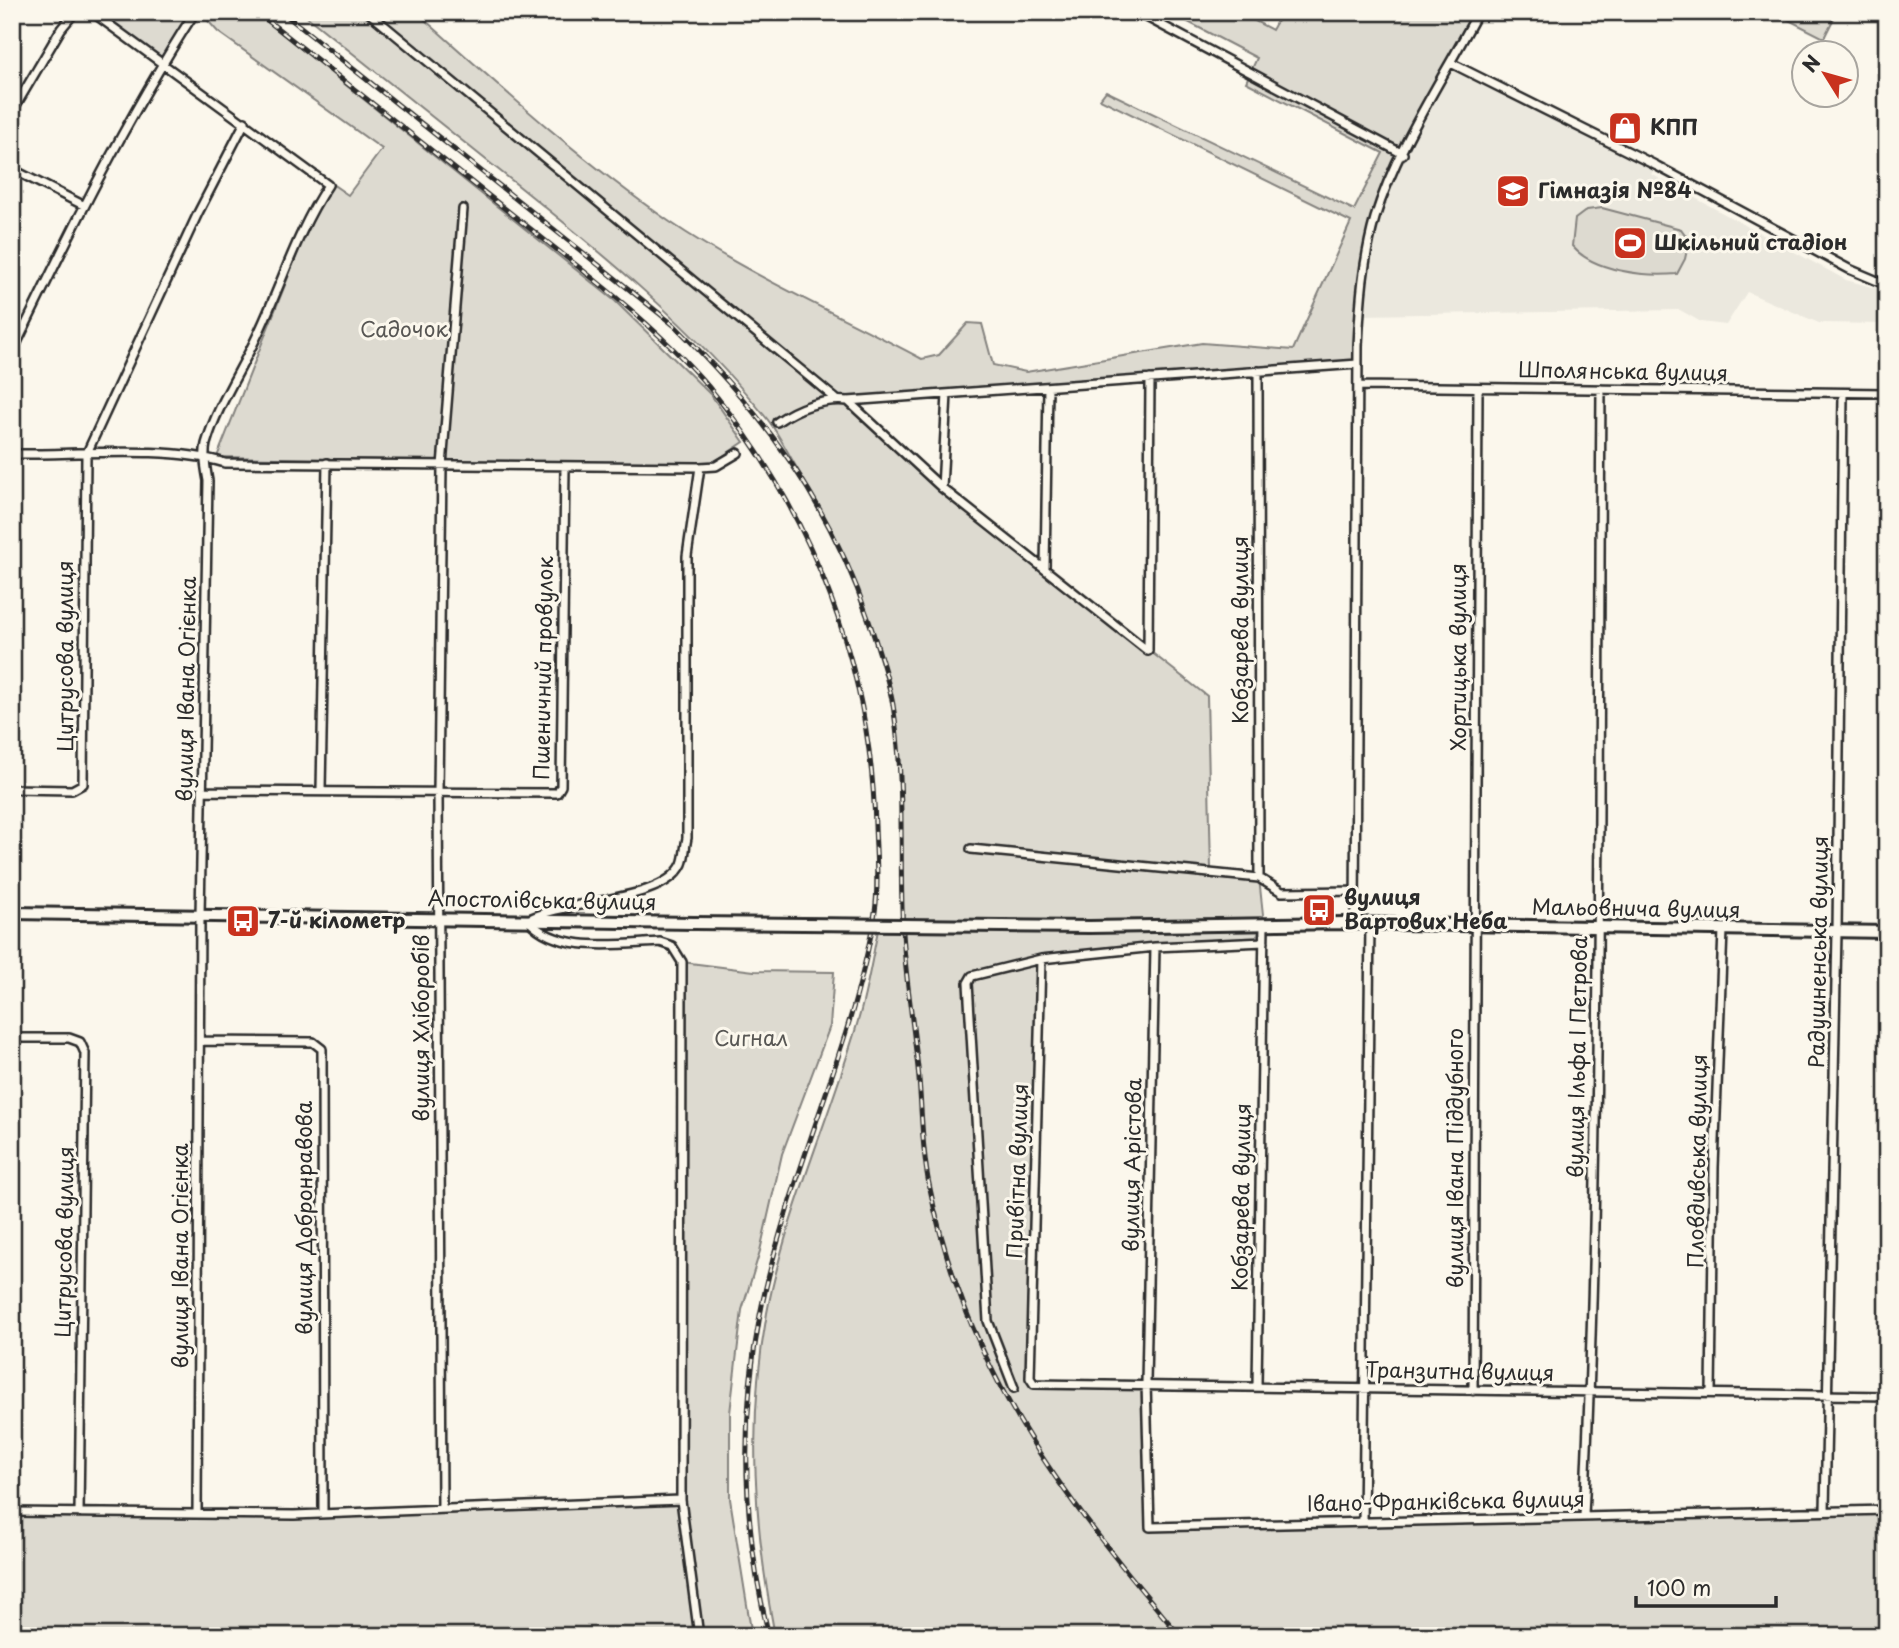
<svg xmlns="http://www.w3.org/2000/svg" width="1899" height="1648" font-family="'Playpen Sans',sans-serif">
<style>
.built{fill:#ebe8de}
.green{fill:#dddad0;stroke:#84827e;stroke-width:2}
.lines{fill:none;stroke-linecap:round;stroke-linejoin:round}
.street-casing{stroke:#2b2b2b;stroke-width:12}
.secondary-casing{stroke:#2b2b2b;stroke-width:16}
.street{stroke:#fbf7ec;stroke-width:7}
.secondary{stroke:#fbf7ec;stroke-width:10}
.rail-casing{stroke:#2b2b2b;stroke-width:5}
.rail{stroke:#fbf7ec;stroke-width:2.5;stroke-dasharray:8;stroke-linecap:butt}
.secondary-bridge-casing{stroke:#2b2b2b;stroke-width:16;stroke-linecap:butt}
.secondary-bridge{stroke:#fbf7ec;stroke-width:10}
.labels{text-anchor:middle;stroke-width:6;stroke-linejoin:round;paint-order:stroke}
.poi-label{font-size:21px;font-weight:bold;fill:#2b2b2b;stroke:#fbf7ec;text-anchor:start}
.park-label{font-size:21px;fill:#585754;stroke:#fbf7ec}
.street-label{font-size:21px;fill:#2b2b2b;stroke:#fbf7ec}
</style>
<rect width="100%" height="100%" fill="#fbf7ec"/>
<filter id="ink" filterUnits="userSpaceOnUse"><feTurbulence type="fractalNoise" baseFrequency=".0143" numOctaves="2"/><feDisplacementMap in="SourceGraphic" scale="14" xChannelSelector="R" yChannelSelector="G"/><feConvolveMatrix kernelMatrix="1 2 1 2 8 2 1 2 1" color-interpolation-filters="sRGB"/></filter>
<g filter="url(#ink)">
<path class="built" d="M1451,63L1657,166L1651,174L1846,280L1887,291V324L1819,323L1747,292L1726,325L1701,322L1680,310L1360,315L1376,216L1403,154Z"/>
<path class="green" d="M99,12H191L161,59Z
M200,12H255L615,301L711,395L744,442L714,462L696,465L217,457L315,209L332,184L348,195L382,149L218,32Z
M301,12H416C498,85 580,160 670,222C748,275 840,315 922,359L939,355L968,323L982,324L993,365L1026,372L1202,343L1293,350L1351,222L1100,99L1106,91L1354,210L1383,153L1246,82L1257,58L1169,12H1238L1272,30L1282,12H1478L1386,189L1370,240L1358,364L849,402L942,488L1207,696L1211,869L1259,878L1264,924L1253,943L1041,959L1030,1378L1034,1384L1146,1383L1150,1526L1887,1510V1636H775C754,1528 747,1422 767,1313C786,1211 832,1114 860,1014C868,985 873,954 879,925H903C897,850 908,774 892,700C874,619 842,546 801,475C790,457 780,436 768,420C693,326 599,250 505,175C437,121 369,67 301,12Z
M1773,12H1837L1824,38Z
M1602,208L1681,229L1689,240L1685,259L1677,274C1645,277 1593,271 1572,246L1575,219L1587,210Z
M682,962L754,971L834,972L830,1026L782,1154L760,1251L742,1310L730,1413V1499L752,1636H12V1512L294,1515L681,1500Z"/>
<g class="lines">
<g class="street-casing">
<path id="street" d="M92,12L328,185C297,231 281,286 257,336C240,372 217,406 206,444C203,456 206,469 208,481L200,915L197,1514
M368,12L836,399
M1137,12L1403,154
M1451,63L1657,166L1849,269L1887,285
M12,112L61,29L75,12
M12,169L83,205
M12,353C69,235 124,122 195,12
M1258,371L1259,878L1282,892L1354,891
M1359,386L1887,393
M848,401L942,488L1148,651
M777,422C797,408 824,398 848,401L1358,364
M12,454C76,455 166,445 225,463L700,467L716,466L738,453
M942,488L947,394
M1045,568L1048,387
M1148,651L1150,379
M12,789L72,790L83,784L86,455L198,213L245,122
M321,790L327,463
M203,791L557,793L561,786L565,467
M971,849L1259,878
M1355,923L1358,346C1360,302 1363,260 1375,218C1397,146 1443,79 1478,12
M1155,947L1146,1383L1150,1527L1887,1510
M1041,959L1030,1378L1034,1384L1887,1396
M12,1038H69L80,1042L85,1053L79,1513
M200,1041L313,1042L322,1049L323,1513
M1257,1386L1264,924
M1014,1388L988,1321L968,983L972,976L1041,959L1155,947L1264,942
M1473,1391L1478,388
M1711,1393L1714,1167L1723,930
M442,1507L438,792L442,466L463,209
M1825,1511L1837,932L1843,393
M12,1512L294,1515L681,1500
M1584,1516C1602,1141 1598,764 1601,389
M1363,1522L1370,924
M699,1636L681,1500L682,962L672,946L660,942C619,944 558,954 528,920C566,899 664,903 682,864C685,857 685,846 687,838V556L700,467"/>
</g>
<g class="secondary-casing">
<path id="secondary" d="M12,913L694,923
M1090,927L1343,923L1887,932"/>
</g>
<use href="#street" class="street"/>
<use href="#secondary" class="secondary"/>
<g class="rail-casing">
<path id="rail" d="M257,12C344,81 431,150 518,219C587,274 661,328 717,397C815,519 871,670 875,826C876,854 879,885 875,912C867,962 853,1012 837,1060C810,1143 777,1228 760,1315C740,1421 743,1531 769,1636
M282,12L675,326C764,414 829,502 869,621C878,648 888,677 893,705C904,773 900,840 902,908C903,961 912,1015 918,1068C922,1106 921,1145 929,1184C966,1371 1059,1493 1180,1636"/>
</g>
<use href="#rail" class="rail"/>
<g class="secondary-bridge-casing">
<path id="secondary-bridge" d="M694,923L1090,927"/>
</g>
<use href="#secondary-bridge" class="secondary-bridge"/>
</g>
</g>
<defs>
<g id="shop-square" transform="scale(1.75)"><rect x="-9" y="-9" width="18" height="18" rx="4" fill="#c8321e" stroke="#fbf7ec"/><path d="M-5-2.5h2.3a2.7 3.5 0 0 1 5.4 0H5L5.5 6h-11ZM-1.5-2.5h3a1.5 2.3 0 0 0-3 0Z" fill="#fff"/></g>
<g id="school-square" transform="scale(1.75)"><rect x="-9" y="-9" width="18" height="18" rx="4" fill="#c8321e" stroke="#fbf7ec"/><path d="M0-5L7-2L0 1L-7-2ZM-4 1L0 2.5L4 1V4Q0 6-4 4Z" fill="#fff"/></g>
<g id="stadium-square" transform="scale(1.75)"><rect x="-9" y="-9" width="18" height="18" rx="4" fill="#c8321e" stroke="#fbf7ec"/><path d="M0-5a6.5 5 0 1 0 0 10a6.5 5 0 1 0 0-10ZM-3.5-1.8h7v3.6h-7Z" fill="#fff"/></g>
<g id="bus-square" transform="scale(1.75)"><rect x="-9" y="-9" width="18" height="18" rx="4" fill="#c8321e" stroke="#fbf7ec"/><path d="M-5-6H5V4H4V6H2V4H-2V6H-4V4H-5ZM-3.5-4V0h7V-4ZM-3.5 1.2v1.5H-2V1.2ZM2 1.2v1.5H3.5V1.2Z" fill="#fff"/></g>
</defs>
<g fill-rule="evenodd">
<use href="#shop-square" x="1625" y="128"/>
<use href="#school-square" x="1513" y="191"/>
<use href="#stadium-square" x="1630" y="243"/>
<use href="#bus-square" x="1319" y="910"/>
<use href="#bus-square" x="243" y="921"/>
</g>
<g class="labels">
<g class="poi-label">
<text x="1650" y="135">КПП</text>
<text x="1538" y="198">Гімназія №84</text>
<text x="1654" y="250">Шкільний стадіон</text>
<text x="1344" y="905">вулиця<tspan x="1344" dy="24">Вартових Неба</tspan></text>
<text x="268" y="928">7-й кілометр</text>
</g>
<g class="park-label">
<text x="404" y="337">Садочок</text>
<text x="751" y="1046">Сигнал</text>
</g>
<g class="street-label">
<text transform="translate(1623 372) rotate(1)" y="7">Шполянська вулиця</text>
<text transform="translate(1241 630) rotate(-90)" y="7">Кобзарева вулиця</text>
<text transform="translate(66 656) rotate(-90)" y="7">Цитрусова вулиця</text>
<text transform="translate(1459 657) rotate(-90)" y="7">Хортицька вулиця</text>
<text transform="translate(544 668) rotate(-89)" y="7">Пшеничний провулок</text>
<text transform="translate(187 689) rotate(-89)" y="7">вулиця Івана Огієнка</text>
<text transform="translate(542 901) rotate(1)" y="7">Апостолівська вулиця</text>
<text transform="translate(1636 909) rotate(1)" y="7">Мальовнича вулиця</text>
<text transform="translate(1819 952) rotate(-89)" y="7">Радушненська вулиця</text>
<text transform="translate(422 1028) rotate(-90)" y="7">вулиця Хліборобів</text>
<text transform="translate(1578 1057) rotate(-89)" y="7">вулиця Ільфа І Петрова</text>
<text transform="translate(1456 1158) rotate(-90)" y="7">вулиця Івана Піддубного</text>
<text transform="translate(1698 1161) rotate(-89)" y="7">Пловдивська вулиця</text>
<text transform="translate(1133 1165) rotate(-89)" y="7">вулиця Арістова</text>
<text transform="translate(1018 1171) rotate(-88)" y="7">Привітна вулиця</text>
<text transform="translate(1242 1197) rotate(-89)" y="7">Кобзарева вулиця</text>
<text transform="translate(305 1218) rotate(-90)" y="7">вулиця Добронравова</text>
<text transform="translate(65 1242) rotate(-89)" y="7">Цитрусова вулиця</text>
<text transform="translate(181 1256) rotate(-90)" y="7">вулиця Івана Огієнка</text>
<text transform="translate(1460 1372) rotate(1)" y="7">Транзитна вулиця</text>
<text transform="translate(1446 1502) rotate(-1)" y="7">Івано-Франківська вулиця</text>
</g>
</g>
<rect width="1899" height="1648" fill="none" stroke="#fbf7ec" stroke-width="42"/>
<rect x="21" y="21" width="1857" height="1606" fill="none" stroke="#2b2b2b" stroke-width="2.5" filter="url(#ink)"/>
<g transform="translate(1825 74) rotate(307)"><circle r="33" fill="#fbf7ec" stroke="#a8a59f" stroke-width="2"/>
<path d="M0-5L12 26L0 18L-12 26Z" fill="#c8321e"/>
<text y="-10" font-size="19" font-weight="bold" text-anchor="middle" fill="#2b2b2b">N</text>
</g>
<path d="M1636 1596v10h140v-10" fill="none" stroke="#2b2b2b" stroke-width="3.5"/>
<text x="1647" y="1596" font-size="21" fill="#2b2b2b" stroke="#fbf7ec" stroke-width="5" paint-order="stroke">100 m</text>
</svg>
